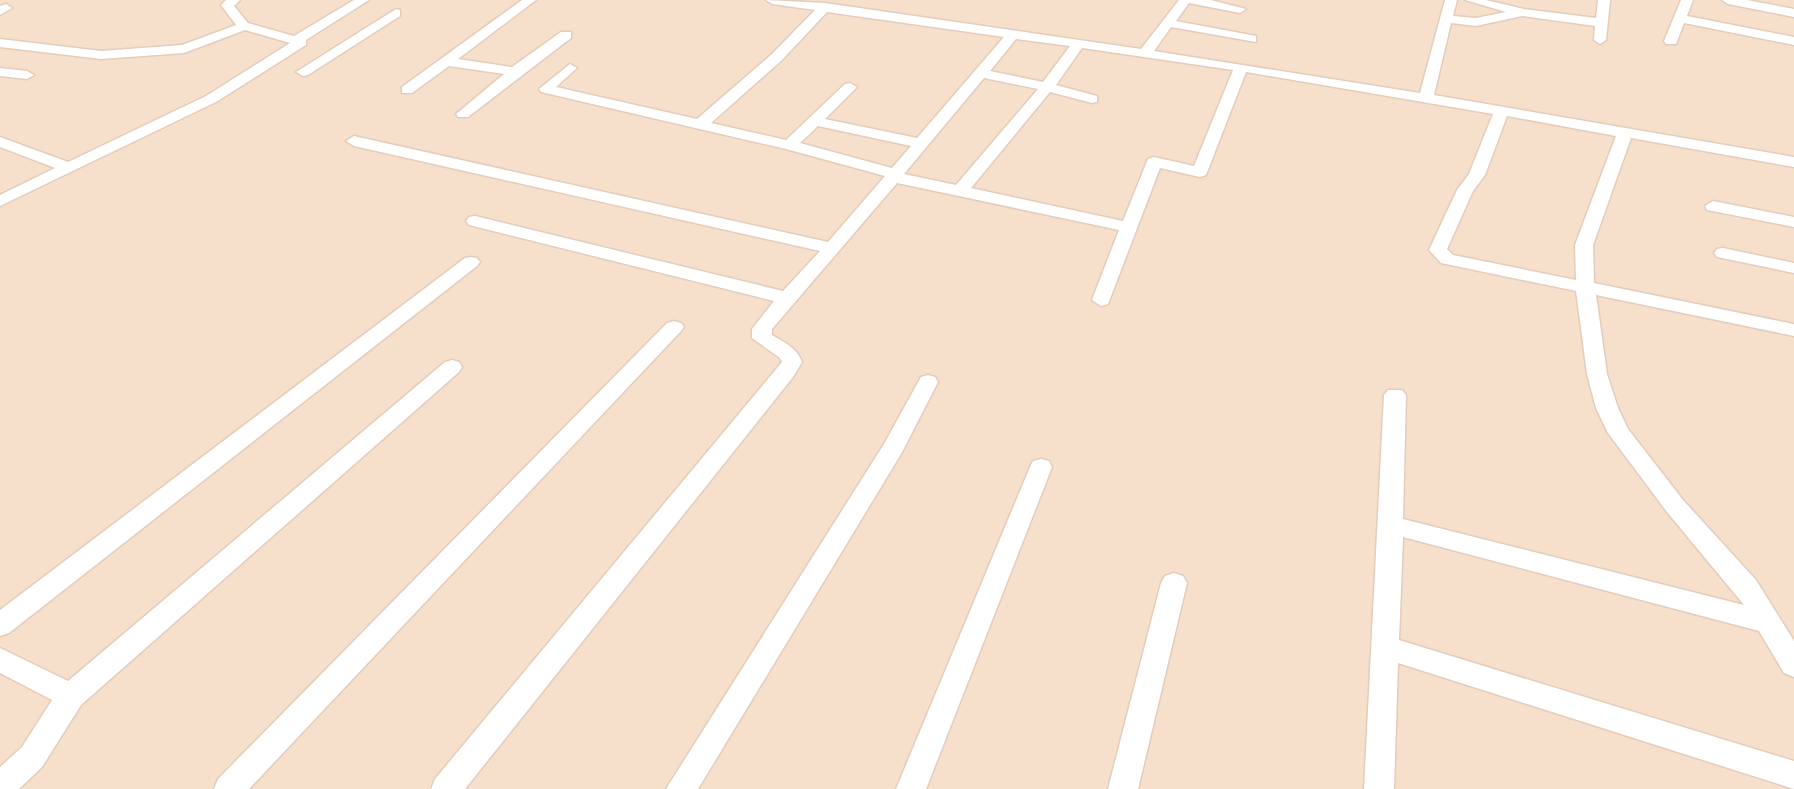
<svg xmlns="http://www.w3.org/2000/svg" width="1794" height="789" font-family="'Sofia Sans Condensed',sans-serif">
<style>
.residential{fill:#f6e0cb}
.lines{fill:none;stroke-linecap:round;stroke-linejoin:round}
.minor-casing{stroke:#e4ccbc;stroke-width:3}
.minor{fill:#fff;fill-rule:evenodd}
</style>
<rect width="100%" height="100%" fill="#feefde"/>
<path class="residential" d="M0,0H1794V789H0Z"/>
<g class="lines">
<g class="minor-casing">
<path id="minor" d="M226,0H240L234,6L248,23L294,36L354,0H369L306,40V45L216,102L0,206V195L55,168L0,147V137L68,162L206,96L290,43L245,30L184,53L101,59L0,47V39L101,51L182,45L236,25L221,5Z
M522,0H536L458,59L512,67L561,32H571V38L468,117H458L456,114L504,74L449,66L412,93H402V87Z
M766,0L825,3L1141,49L1179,0H1211L1246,9L1240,13L1189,3L1176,21L1256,36V42L1171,27L1154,51L1420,93L1445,0H1457L1453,16L1476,18L1506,12L1465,0H1486L1524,9L1596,18L1598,0H1610L1606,40L1600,44L1594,40L1595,26L1522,16L1476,26L1451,23L1434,95L1794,157V167L1631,138L1593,245L1594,283L1794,324V336L1596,295L1607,374L1618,408L1628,429L1683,500L1756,580L1794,641V677L1784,673L1759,631L1403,537L1399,640L1794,761V789L1398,663L1394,789H1364L1384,395L1388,390H1402L1406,395L1403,519L1744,605L1667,512L1608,433L1596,408L1587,374L1576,291L1441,263L1429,250L1457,190L1469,174L1493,114L1246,72L1206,175L1200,177L1160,168L1108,304L1101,306L1092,300L1119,230L897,183L772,329V335C785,343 796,347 802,362L793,377L465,789H431L435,779L782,362L780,358L752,338V329L774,301L469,225L466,221L469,217L475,216L783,291L820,251L354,146L346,141L354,136L828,242L885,176L786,149L541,92L539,89L570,64L577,68L556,87L697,119L772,54L815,10L772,4ZM827,12L1004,37L917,138L825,119L857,87L850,83L845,84L786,140L711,123L782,60ZM1016,39L1070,46L1043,82L990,71ZM1082,48L1233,70L1194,166L1154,157L1148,159L1123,221L971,188L1050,92L1092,103L1097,102V96L1056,85ZM984,78L1038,89L956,185L904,174ZM1507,116L1616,136L1575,245L1576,280L1453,255L1447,249L1473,191L1485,175ZM818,126L911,146L892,168L800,143Z
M1681,0H1693L1687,16L1794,37V45L1684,23L1676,44H1666L1664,41Z
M1722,0H1747L1794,9V17L1728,4Z
M6,4L12,8L0,15V6Z
M396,9L400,10V16L308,75L303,76L296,72Z
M0,68L27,71L34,75L27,79L0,76Z
M1713,201L1794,217V227L1707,210L1705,206Z
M1723,248L1794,263V273L1717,257L1714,253L1717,249Z
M471,257L477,258L480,262L477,266L9,633L0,636V610L465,258Z
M674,321L681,323L684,327L681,331L249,789H214L218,779L667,323Z
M452,360L459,362L462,367L459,372L81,705L42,767L19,789H0V767L22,747L52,700L0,673V648L68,681L445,362Z
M928,375L935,377L938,382L901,454L698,789H666L884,444L921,377Z
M1041,459L1049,461L1052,467L926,789H896L1030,467L1033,461Z
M1174,573L1183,576L1187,583L1138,789H1108L1161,583L1165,576Z"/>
</g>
<use href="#minor" class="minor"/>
</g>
</svg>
